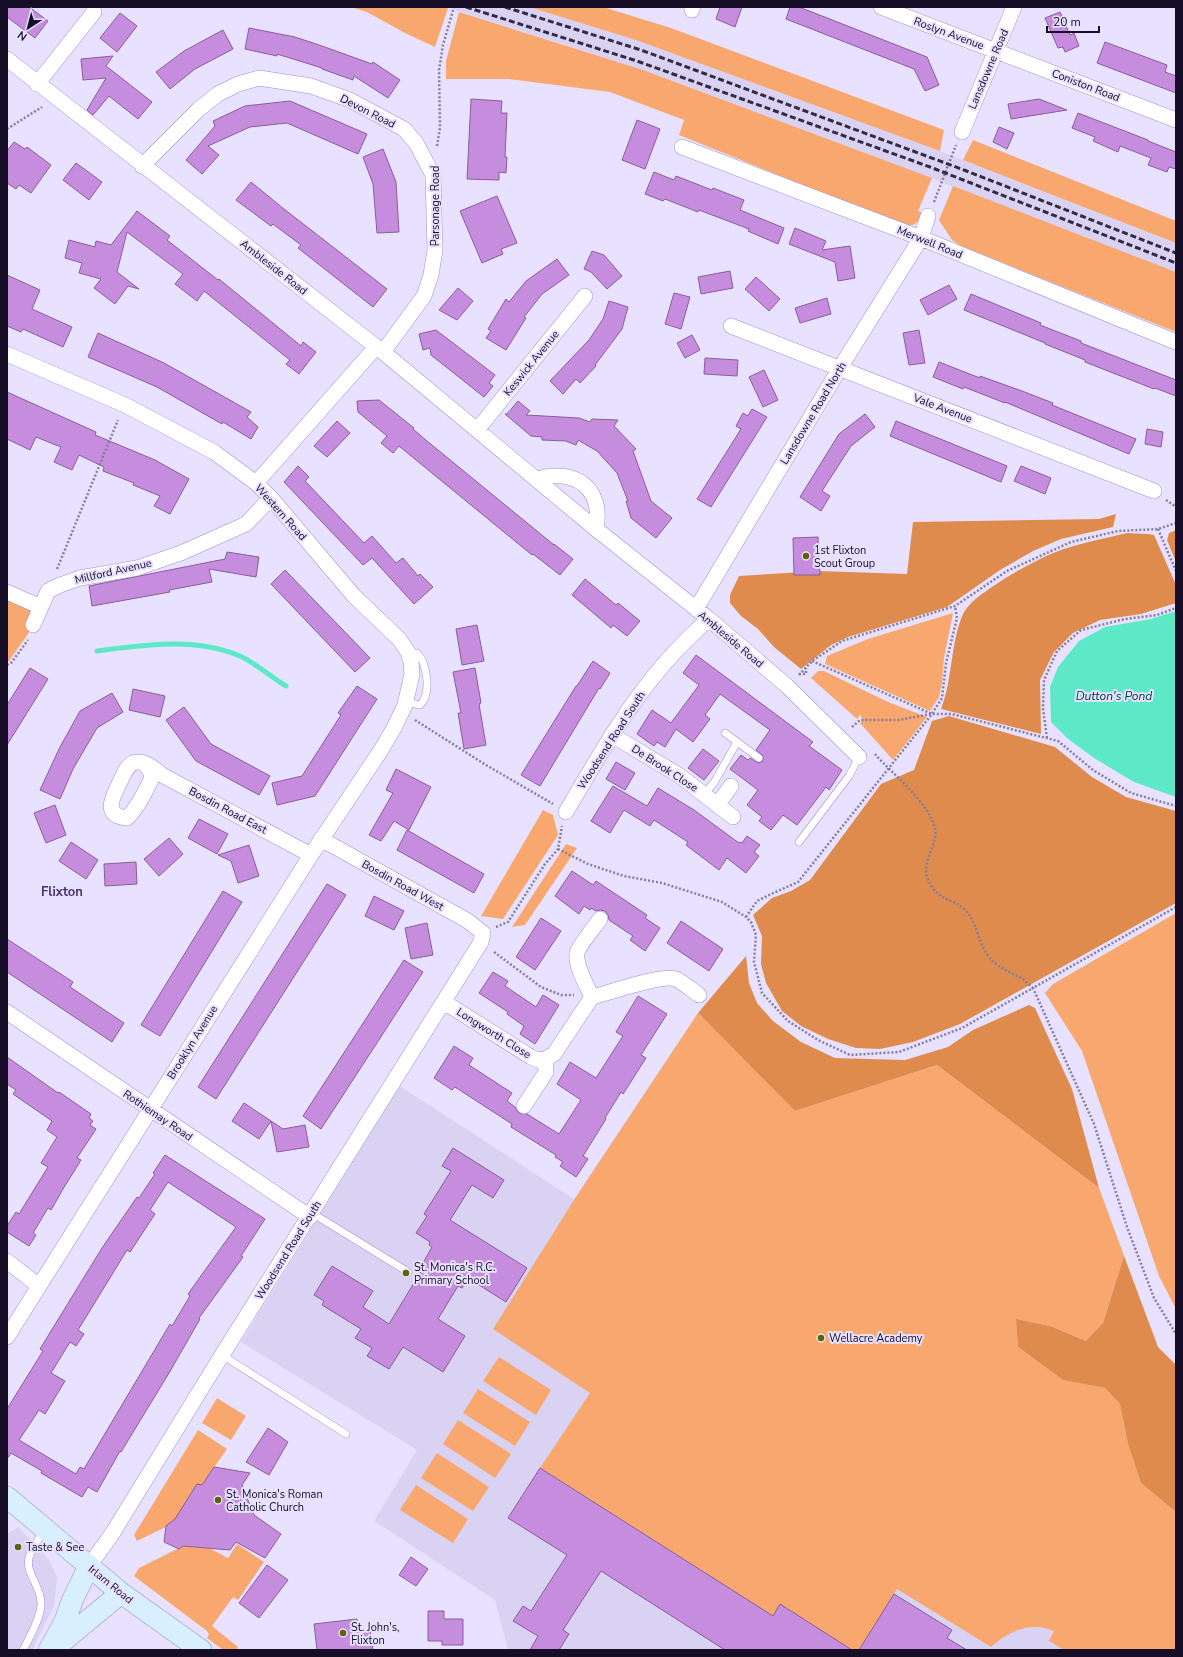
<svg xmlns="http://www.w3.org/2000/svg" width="1183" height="1657" font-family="'Nunito Sans',sans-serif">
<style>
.built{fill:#d9d2f2}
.green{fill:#f8a76e}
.forest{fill:#df8b4d}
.water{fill:#5de8c8}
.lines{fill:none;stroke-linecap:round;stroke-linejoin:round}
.stream{stroke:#5de8c8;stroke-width:5}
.building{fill:#c68dde;stroke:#885e99;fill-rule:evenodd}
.lane-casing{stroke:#9f8ed2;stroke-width:8}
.street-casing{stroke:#9f8ed2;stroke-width:16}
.secondary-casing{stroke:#9f8ed2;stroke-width:22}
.path{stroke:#857e99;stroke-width:2.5;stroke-dasharray:2 2;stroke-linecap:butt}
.lane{stroke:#fff;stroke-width:7}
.street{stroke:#fff;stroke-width:15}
.secondary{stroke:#d8effd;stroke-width:21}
.rail{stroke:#332b44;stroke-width:3;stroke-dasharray:6 3;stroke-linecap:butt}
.poi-dot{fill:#5b6401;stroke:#e8e1ff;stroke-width:1.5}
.labels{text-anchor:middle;stroke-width:4;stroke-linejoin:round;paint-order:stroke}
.street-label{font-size:11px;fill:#160e27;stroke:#e8e1ff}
.poi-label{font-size:11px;fill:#160e27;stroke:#e8e1ff;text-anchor:start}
.water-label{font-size:12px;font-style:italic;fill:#004236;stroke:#e8e1ff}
.quarter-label{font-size:13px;font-weight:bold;fill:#45326e;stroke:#e8e1ff}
</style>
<rect width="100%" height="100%" fill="#e8e1ff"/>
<path class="built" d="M446,7H529L636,40L940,151L1176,243V272L926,176L643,70Z
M698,1013L795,1111L1099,1188L1158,1347L1176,1365V1650H508L495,1600L374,1521L417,1450L241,1342L400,1086L574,1199Z
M18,1527L50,1561L57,1577L54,1606L32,1650H7V1534Z"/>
<path class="green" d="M351,7H446L448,8L435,47L405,33L367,12Z
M529,7H603L671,28L944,130L940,151L636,40Z
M459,12L643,70L932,178L918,211L923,213C916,228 910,227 895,222L679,135L684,120L610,92L509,79H446V61Z
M973,140L1176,221V243L963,160Z
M953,186L1176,272V332L961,246L952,240L939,220Z
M7,600L31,611L30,631L9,661L7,662Z
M953,613L944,658L942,682L939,697L930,711L825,664L827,656L868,639Z
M818,671H824L888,702L927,717L893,760L860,723L863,720L860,715L857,719L811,678Z
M543,810L553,815L558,835L503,919L481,916Z
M566,844L577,848L525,925L512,927Z
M1176,913V1309L1159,1276L1082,1051L1045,993L1053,984Z
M698,1013L795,1111L937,1065L1099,1188L1124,1256L1103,1323L1086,1341L1050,1326L1016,1319L1018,1347L1063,1380L1105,1388L1120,1404L1128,1444L1141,1483L1176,1512V1650H1064L1049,1641L1054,1631C1030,1621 1009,1631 991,1647L897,1589L859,1650H852L780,1605L773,1616L540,1468L590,1393L493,1329L574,1200Z
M499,1357L551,1390L536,1415L483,1381Z
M478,1389L530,1422L515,1446L463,1413Z
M217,1398L246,1416L231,1440L202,1423Z
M458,1420L511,1454L495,1478L443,1444Z
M198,1430L227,1449L176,1522L137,1541L134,1535Z
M437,1453L489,1487L473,1511L421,1478Z
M416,1485L468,1519L453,1543L400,1510Z
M189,1543L192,1547L209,1548L228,1558L237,1544L264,1562L238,1600L233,1597L212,1626L238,1647L236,1650H223L207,1638L209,1634L207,1631L134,1576L139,1568Z"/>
<path class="forest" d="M1116,514L1113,527L1061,539L1033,551L1000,570L947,607L848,637L831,645L801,669L774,647L758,629L741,616L730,603V595L739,576L818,571L907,574L913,522L1099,519Z
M1176,530V562L1167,540L1169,533Z
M1127,533L1147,534L1154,535L1176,585V603L1141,614L1100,620L1073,633L1054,652L1040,680L1041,734L941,709C953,679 950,644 963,614C969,603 979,596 989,589C1006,577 1024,567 1042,558C1068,545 1099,540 1127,533Z
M949,716L1055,747L1092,777L1126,797L1176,811V903L960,1024L913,1042L880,1049L856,1048L828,1039L801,1026L782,1011L766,983L761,964L762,936L753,915L772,898L791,891L810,880L881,784L914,770L932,721Z
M746,956L749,983L757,1003L773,1021L801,1042L835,1058L905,1060L948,1047L973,1030L1029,1005L1035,1008L1072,1089L1099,1188L937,1065L795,1111L698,1013Z
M1124,1256L1158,1347L1176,1365V1512L1141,1483L1128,1444L1120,1404L1105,1388L1063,1380L1018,1347L1016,1319L1050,1326L1086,1341L1103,1323Z"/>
<path class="water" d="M1176,611V797L1134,782L1094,758L1067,738L1051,722L1050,687L1058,667L1079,641L1105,627L1151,619Z"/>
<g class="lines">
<path class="stream" d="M97,651C145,645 194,637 240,656C254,662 272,678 286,686"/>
</g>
<path class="building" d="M7,7H29L48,21L35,38L7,17Z
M720,7H742L735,27L716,19Z
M790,7H799L927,57L939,85L925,91L914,69L786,19Z
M1060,12L1070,35L1074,33L1079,46L1065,52L1063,47L1058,48L1045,18Z
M120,13L137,26L117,52L100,38Z
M249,28L295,37L322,46L372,64L373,62L400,80L388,98L354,76L353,80L322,69V68L277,54V56L245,49Z
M223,30L233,49L195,69L170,89L156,72L184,51Z
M1105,42L1167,65L1165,72L1176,76V93L1097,63Z
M113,56L106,66L152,102L138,119L109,96L93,115L87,110L106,78L83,80L81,59Z
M471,99L502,101L501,113H507L505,157H507L506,173L499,172V180L467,179Z
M1039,99L1067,110L1011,119L1008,104Z
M290,101L367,134L358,154L287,123L250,127L208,146L219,155L202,174L186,160L215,126L213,121L245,106Z
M1078,113L1148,140V141L1176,152V169L1169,167L1167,172L1148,165L1151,158L1120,146L1118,152L1093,141L1095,137L1072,128Z
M637,120L660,129L645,169L622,160Z
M999,127L1014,133L1007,149L993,142Z
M14,142L25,149L27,147L51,165L31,193L19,185L16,189L7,183V151Z
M383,149L396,182L399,232L377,233L373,184L363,157Z
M76,163L102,182L89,200L63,180Z
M654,172L674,180L676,176L712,190L713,188L744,200L740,210L784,228L778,244L748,231L749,229L699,210L698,212L665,199L663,201L645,194Z
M251,182L284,209L387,289L373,307L298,248L301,245L273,224L271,226L236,200Z
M497,196L517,243L501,249L503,254L482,263L460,211Z
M137,211L170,236L167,240L218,280L219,279L301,346L303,342L316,352L299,374L286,364L290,360L204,291L197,301L175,284L183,274L127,232L117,272L139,289L128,286L115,304L94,288L101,279L79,273L82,263L65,258L69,240L95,247L96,241L111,245Z
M795,228L826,241L822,250L850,246L855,278L838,281L835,262L789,244Z
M592,251L604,255L622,276L607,289L591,272L584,269Z
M557,259L569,275L542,294L524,317L526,318L506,350L486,338L491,331L488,329L506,299L509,302L526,281Z
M730,271L733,288L701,294L698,277Z
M7,275L40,290L32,309L72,327L63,347L23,329L21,332L7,326Z
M756,277L780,299L769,311L745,289Z
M949,285L957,299L928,315L920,300Z
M458,288L473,301L457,320L439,310Z
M674,293L690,297L681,329L665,324Z
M971,294L1041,323L1040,325L1081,341V343L1176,380V396L1155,388L1154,389L1085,362V360L1045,344V343L964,310Z
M827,298L831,314L800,323L795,308Z
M609,301L628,307L622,329L595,365L596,366L580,383L576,379L563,394L550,381L589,340L603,319Z
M436,330L495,375L489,383L493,386L484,397L431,355L430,348L423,350L419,334Z
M919,330L925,363L909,365L903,333Z
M98,333L164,363L251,412L247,417L258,427L251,439L223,422L222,424L157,387L88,357Z
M692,335L700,350L685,358L677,343Z
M705,358L738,360L737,376L704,374Z
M939,362L980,378V376L1022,391L1053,403L1052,405L1136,439L1129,454L1005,402V403L964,387L963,389L933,377Z
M764,370L778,400L763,407L749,377Z
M7,392L96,432L95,435L155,460L189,479L170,514L154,506L160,496L133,485L134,483L103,471L104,467L79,455L72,470L54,462L61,447L36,437L30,450L7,439Z
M379,400L414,428L413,429L427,441L554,545V544L573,559L560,575L533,554L532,555L399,446L393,453L381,443L387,436L358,412L357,401Z
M518,401L530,411L526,415L579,418L590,422L592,419L618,420L614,426L636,449L633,451L651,501L672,518L656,538L631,518L626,501H628L617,473L597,451L578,440L576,445L566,441L542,440V437L531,436L505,414H507Z
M752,409L767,417L711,507L697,499L741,429L736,426L743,413L748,416Z
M865,414L875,427L851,446L822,491L830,496L821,511L800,497L839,434Z
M337,421L350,433L327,457L314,446Z
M896,421L1007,466L1001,482L890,436Z
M1147,429L1163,432L1161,447L1145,444Z
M298,466L309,477L305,481L364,543L372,536L396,563L403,558L418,576L420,574L433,587L414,604L372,558L363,565L284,482Z
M1021,466L1051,478L1045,494L1014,481Z
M818,537L820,575H794L793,538Z
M227,552L259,557L256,577L209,569L212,582L169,590L170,592L92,606L89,586L225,559Z
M285,570L370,658L355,672L271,584Z
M585,579L616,605L618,603L640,621L627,636L613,625L611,628L572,595Z
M477,625L484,661L462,665L456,629Z
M696,655L813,742L809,746L842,770L829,790L826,787L797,825L783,815L771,830L759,821L762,817L747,805L758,790L730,769L741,755L748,760L750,758L758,763L763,761V756L756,750L770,730L720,694L705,715L710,719L693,742L676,729L665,747L657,742L654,746L637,734L652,710L671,723L699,685L683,673Z
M593,661L610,673L600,689L599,688L540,786L521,775L576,686H577Z
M30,668L48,679L7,745V705Z
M475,668L481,703L479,704L486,745L464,749L458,713H461L453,672Z
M357,686L377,699L315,796L277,805L272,783L302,776L341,715L338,713Z
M133,689L165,696L160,717L129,710Z
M112,693L123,712L97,728L73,769L60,799L40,790L60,747L80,711Z
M184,707L211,744L270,776L259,795L196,761L166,720Z
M703,749L719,761L704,780L688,768Z
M616,762L635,773L625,790L606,779Z
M396,769L431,787L409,830L394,821L381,841L369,835L393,793L386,790Z
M613,786L647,806L658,788L694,810L739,843L740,842L742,843L747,836L760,845L754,852L759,856L746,873L727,858L719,870L686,845L688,842L654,820L650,826L624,810L610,833L591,821Z
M55,805L66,835L46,843L34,813Z
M199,819L228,834L217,854L188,838Z
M407,830L484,874L474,893L397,850Z
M169,838L183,854L159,876L144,859Z
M71,842L98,860L86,879L59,861Z
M249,845L259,876L238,883L231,861L218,855Z
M136,862L137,884L105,886L104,864Z
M572,871L593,885L596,881L647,915L645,918L660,928L645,951L630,940L633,936L609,920L608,915L605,911L600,910L596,911L591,908L590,910L584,906L579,914L555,896Z
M327,884L346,895L216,1099L198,1087Z
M223,891L242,902L160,1036L141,1025Z
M374,896L404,911L394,930L365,916Z
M541,918L561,931L535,970L516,957Z
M681,921L723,949L709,971L667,943Z
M427,923L433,955L411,959L405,928Z
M7,939L73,982L70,987L124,1023L112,1042L7,972Z
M404,960L423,972L321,1129L303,1116Z
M493,972L508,981L505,986L536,1007L543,995L559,1005L535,1044L520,1034L524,1026L507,1014L508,1012L479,993Z
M638,996L667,1014L641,1055L646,1058L623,1094L621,1092L605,1118L606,1119L583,1156L588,1159L576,1177L560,1166L563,1162L555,1157L556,1155L511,1127L512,1124L455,1087L452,1090L434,1078L454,1046L473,1058L469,1065L512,1093L507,1101L515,1107L519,1113L527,1114L559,1134L581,1100L557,1084L570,1062L596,1078L623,1036L616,1032Z
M7,1057L58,1093L59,1092L91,1114L89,1118L93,1121L90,1125L96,1129L77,1158L81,1160L63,1189L51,1210L48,1208L33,1233L36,1235L29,1246L7,1232V1226L16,1212L19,1214L48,1167L41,1163L57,1137L47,1130L52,1121L13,1094L16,1090L7,1084Z
M244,1103L271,1121L259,1139L232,1121Z
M271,1121L283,1129L305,1125L309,1147L277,1152Z
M453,1148L504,1180L493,1198L472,1185L450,1220L527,1268L506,1302L468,1278L462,1288L458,1286L438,1319L465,1336L443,1372L403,1347L389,1369L367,1356L372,1348L355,1338L361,1329L322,1305L324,1301L314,1295L332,1266L373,1291L363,1307L389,1324L425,1265L423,1263L432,1247L429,1245L430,1242L416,1233L427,1216L424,1214L451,1171L442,1166Z
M165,1155L265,1219L241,1256L243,1257L199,1318L200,1319L169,1373L121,1452L120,1451L97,1492L88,1487L82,1497L41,1473L42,1471L11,1453L7,1459V1409L43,1351L40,1349L102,1248L137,1197L139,1198L155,1174L153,1173ZM168,1182L236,1227L188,1294L190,1296L172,1326L170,1324L84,1469L80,1467L76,1474L19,1440L39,1410L45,1414L65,1381L51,1373L70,1342L76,1346L84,1334L78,1330L127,1250L130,1252L155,1214L150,1210Z
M268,1428L288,1442L269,1475L246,1462Z
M214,1467L250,1473L242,1485L254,1515L281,1534L265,1558L236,1542L230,1550L183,1546L179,1549L164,1542L166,1526L175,1519L197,1484L202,1485Z
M540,1468L773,1616L780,1604L852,1650H725L601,1571L563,1630L569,1634L559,1650H530L538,1636L513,1621L523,1606L531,1611L567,1555L508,1518Z
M411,1557L428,1569L416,1586L399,1575Z
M267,1565L288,1580L259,1618L239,1603Z
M894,1594L952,1630L947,1638L967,1650H859Z
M428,1611H444V1619H463V1645H442V1641H428Z
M357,1619L359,1631L370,1630L373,1650H317L314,1624Z"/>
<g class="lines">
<g class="lane-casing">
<path id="lane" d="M406,702L420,705C432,694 427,663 417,653L409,654
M725,733L759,758
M705,794L715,781L737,742
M799,842L849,776L859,757
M312,1213L408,1272
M222,1355L346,1434
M23,1650C29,1638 41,1618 41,1604C42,1588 25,1573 29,1558C31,1548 39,1539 44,1531"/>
</g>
<g class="street-casing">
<path id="street" d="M881,7L1176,120
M692,10L693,7
M7,59L383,352L596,529L709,619L787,686L859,757
M37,84L94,12
M962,132L1014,7
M682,147L921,238L1176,342
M142,166L199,109L218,94L238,84L259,78L311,86L350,100L404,129L416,143L433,175L435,250L431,275L424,296L383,352
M731,326L1154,491
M7,354L125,405L214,452L256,483L271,498L354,596L399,639L408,652L411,662L412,674L405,705L394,728L381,750L311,855L7,1337
M477,430L585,296
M537,479C574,468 604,487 596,529
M256,483L376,347
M7,592L41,607
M696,609L840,368L921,238L928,216
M33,625L48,591L60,585L80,578L137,568L181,553L246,524L271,498
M612,735L680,776L733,817
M145,764L153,775C147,789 138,807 127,818C104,816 111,800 118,786C123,777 126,763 137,762C146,761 156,770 162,775L311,855
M718,804L731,786
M566,812C596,761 625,709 664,664C678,648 693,633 709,619
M592,997C587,986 575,966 577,953C578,947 596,925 600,919
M444,1002L531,1057L538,1060L545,1059
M7,1012L310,1217
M524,1106L546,1072L545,1059L554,1054L592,997C609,993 662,974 676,979C684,983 692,990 699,995
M7,1261L39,1286
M89,1566L112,1534L222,1355L481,942L483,933L468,921L321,839"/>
</g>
<g class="secondary-casing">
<path id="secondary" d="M7,1497L121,1593L201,1650
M57,1646L121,1593
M49,1650L65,1621L72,1601L89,1566"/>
</g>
<path class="path" d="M7,129L42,107
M437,146L440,128L439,70L443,45L454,7
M934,202L956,145
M1166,500L1176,507
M1158,529L1176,571
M57,569L118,420
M812,661L932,714H952L1058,741L1093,770L1131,793L1176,806
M7,665L11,663L28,640
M799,674H806V668
M799,675L812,661L842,641L955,606L1007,571L1071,542L1118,531L1158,529L1176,523
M415,720L486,765L553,804
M852,727L860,720H898L931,714
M1047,738L1043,709L1044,680L1057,651L1081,630L1125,619L1157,615L1176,608
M875,754C891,773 931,804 935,829C938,846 919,864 929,882C939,901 952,898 964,909C978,922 977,940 987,954C995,967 1009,971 1021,978C1026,981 1029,985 1033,988L1176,907
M558,849L588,864L624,876L662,883L722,902L746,917L751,922L756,935L754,962L762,993L788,1021L818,1040L850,1055L899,1052L962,1028L1033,988L1094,1124L1127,1227L1154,1298L1176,1334
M746,917L757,901L769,895L798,882L932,714L942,698L946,663L957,618L955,606
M496,927L508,922L545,864L558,849L562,826
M494,952L541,987L561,995H574"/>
<use href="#lane" class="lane"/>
<use href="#street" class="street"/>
<use href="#secondary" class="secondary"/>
<path class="rail" d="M466,7L637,61L930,167L1176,263
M505,7L641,50L964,170L1176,253"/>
</g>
<g class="poi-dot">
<circle cx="806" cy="556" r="4"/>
<circle cx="406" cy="1273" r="4"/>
<circle cx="821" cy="1338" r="4"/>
<circle cx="218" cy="1500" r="4"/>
<circle cx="18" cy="1547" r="4"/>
<circle cx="343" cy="1633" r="4"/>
</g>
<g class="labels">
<g class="street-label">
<text transform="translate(949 33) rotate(20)" y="4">Roslyn Avenue</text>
<text transform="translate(988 69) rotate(-67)" y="4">Lansdowne Road</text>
<text transform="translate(1086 85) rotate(21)" y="4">Coniston Road</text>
<text transform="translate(368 111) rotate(27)" y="4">Devon Road</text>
<text transform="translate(435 206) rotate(-90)" y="4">Parsonage Road</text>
<text transform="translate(930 242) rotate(22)" y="4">Merwell Road</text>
<text transform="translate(274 267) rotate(38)" y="4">Ambleside Road</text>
<text transform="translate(531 363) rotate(-51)" y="4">Keswick Avenue</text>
<text transform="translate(943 408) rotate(21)" y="4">Vale Avenue</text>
<text transform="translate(813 413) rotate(-59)" y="4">Lansdowne Road North</text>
<text transform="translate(281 512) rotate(48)" y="4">Western Road</text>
<text transform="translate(113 571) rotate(-13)" y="4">Millford Avenue</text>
<text transform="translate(731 639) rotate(40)" y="4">Ambleside Road</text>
<text transform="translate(611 740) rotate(-57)" y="4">Woodsend Road South</text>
<text transform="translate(665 768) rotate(33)" y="4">De Brook Close</text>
<text transform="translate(228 810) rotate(28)" y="4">Bosdin Road East</text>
<text transform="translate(403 885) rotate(29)" y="4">Bosdin Road West</text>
<text transform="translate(494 1033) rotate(32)" y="4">Longworth Close</text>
<text transform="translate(192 1042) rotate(-58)" y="4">Brooklyn Avenue</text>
<text transform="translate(158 1115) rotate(34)" y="4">Rothiemay Road</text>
<text transform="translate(288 1250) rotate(-58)" y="4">Woodsend Road South</text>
<text transform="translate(111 1584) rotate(39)" y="4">Irlam Road</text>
</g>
<g class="poi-label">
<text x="814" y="554">1st Flixton<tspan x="814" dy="13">Scout Group</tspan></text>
<text x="414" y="1271">St. Monica's R.C.<tspan x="414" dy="13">Primary School</tspan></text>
<text x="829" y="1342">Wellacre Academy</text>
<text x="226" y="1498">St. Monica's Roman<tspan x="226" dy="13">Catholic Church</tspan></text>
<text x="26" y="1551">Taste &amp; See</text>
<text x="351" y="1631">St. John's,<tspan x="351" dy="13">Flixton</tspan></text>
</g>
<g class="water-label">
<text x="1114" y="700">Dutton's Pond</text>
</g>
<g class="quarter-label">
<text x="62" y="896">Flixton</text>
</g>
</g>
<rect width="1183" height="1657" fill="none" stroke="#160e27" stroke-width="16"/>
<g transform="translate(28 28) rotate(216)" stroke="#e8e1ff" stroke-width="3" paint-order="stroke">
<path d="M0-3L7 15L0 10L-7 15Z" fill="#160e27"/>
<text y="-6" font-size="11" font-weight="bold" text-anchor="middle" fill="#160e27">N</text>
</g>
<path d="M1047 26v6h52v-6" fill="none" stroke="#160e27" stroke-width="2"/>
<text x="1053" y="26" font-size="12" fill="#160e27" stroke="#e8e1ff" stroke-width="3" paint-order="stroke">20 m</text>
</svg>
